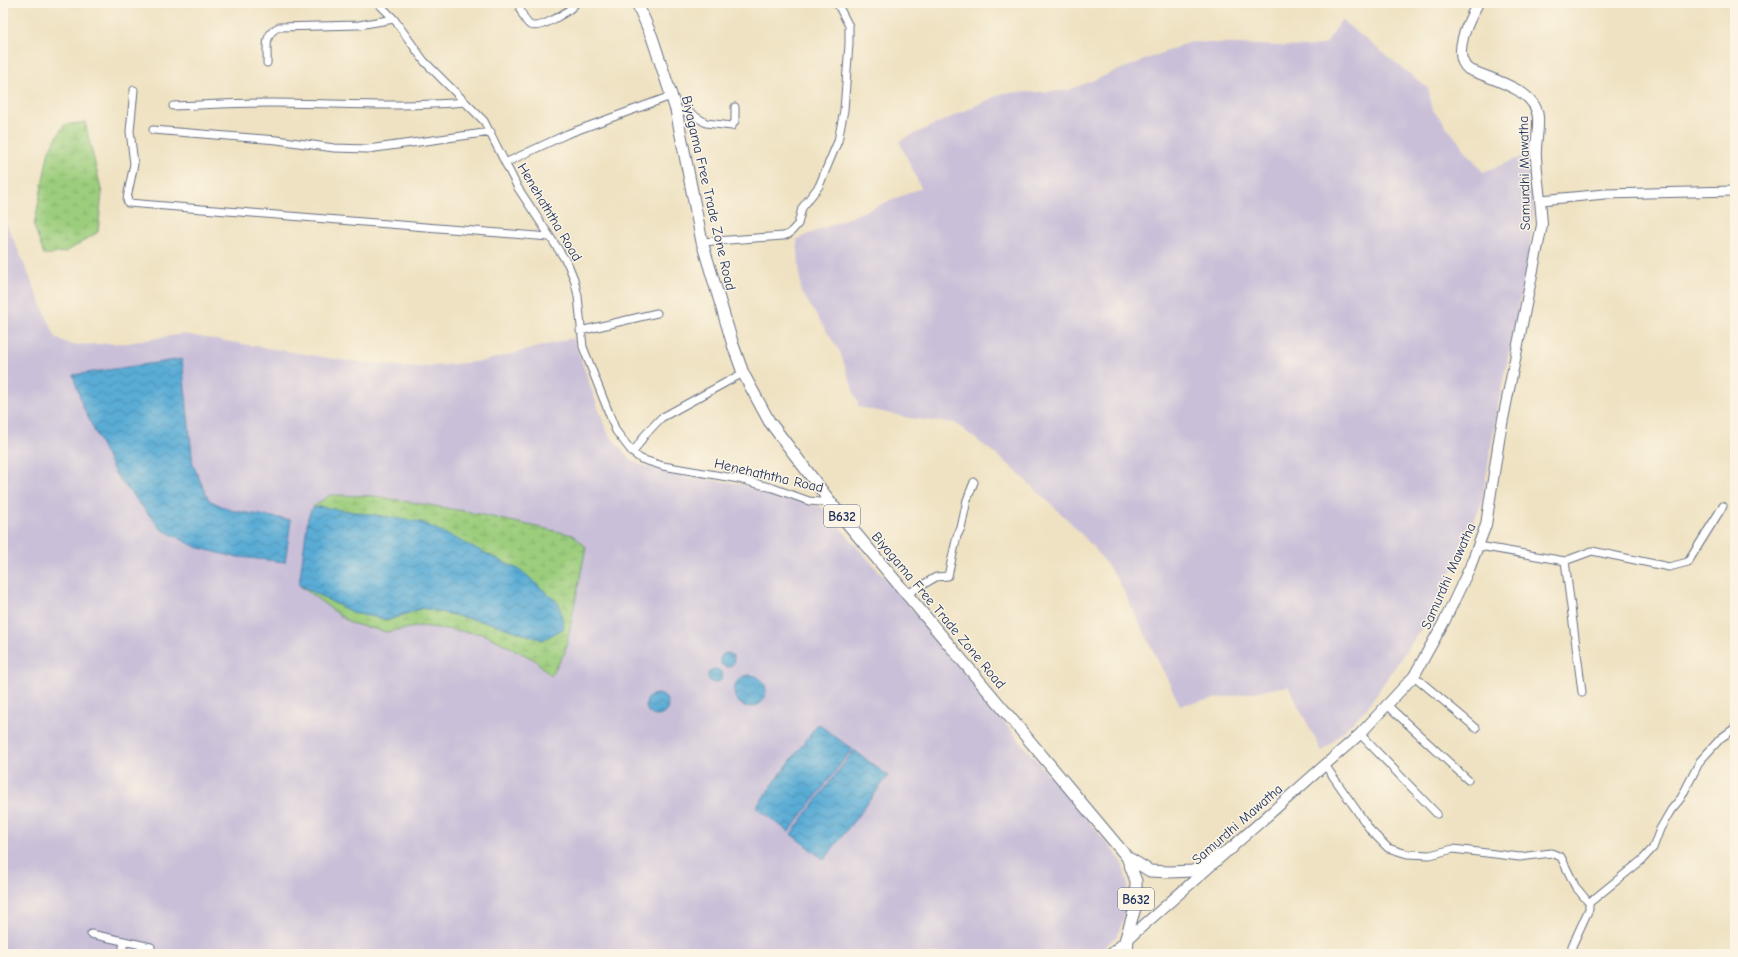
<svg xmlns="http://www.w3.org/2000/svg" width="1738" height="957" font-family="'Comic Neue',sans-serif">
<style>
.industrial{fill:#c9bfd8}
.wetland{fill:url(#wetland-marsh);stroke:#5b7e6d}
.water{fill:url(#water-waves);stroke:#3a6e9a}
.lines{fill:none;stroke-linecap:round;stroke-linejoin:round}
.minor-casing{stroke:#656e81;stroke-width:9}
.tertiary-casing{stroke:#656e81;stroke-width:11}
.secondary-casing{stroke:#656e81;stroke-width:12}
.primary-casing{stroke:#656e81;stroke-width:13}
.minor{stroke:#fff;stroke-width:7}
.tertiary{stroke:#fff;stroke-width:9}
.secondary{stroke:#fff;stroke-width:10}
.primary{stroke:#fff;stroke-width:11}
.labels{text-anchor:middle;stroke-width:3;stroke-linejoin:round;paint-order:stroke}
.shield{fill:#fcf5e5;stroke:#5e6a86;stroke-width:1}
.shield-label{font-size:13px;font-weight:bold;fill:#1b2f5e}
.street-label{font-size:14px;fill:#1b2f5e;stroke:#fcf5e5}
</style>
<defs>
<pattern id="wetland-marsh" width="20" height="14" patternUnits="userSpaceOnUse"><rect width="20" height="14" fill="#9bcd7c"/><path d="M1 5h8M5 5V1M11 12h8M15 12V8" fill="none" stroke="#85b06e"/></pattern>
<pattern id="water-waves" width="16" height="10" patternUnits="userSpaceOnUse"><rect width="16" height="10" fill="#5aacd5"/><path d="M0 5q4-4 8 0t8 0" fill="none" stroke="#4a8cb0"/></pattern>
</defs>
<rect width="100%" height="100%" fill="#fcf5e5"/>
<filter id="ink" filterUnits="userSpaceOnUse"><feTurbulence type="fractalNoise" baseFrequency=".025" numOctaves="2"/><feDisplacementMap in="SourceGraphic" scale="8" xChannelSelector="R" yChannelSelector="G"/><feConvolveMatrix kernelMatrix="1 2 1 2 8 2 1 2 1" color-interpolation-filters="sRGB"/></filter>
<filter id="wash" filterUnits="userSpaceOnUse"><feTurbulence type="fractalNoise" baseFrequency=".012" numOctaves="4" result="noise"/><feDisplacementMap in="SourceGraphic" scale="16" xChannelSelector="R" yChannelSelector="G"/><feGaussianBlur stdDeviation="0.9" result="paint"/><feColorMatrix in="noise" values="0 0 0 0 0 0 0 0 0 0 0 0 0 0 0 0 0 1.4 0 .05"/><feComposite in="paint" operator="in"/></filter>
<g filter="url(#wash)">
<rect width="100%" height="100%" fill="#efe2c2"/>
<path class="industrial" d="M1341,20L1428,88L1433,110L1483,172L1529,154L1534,209L1527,268L1497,409L1482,503L1435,609L1366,709L1322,752L1288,686L1180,705L1118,580L1095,549L1069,521L1007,463L955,423L910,418L859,407L840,352L801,291L797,239L921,188L899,141L1003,93L1066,91L1190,42L1307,47L1326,44Z
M3,220H5L56,338L72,345L127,343L182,334L334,359L414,368L484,361L573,338L607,432L629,458L640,465L691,477L749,485L823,508L904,600L1019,740L1122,861L1128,886L1127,909L1117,936L1096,954H3Z"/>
<path class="wetland" d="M85,122L102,193L98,232L66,252L44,255L34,226L49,150L64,125Z
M330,495L374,496L469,512L573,535L586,547L565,652L551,676L535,660L484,634L421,626L386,632L350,623L299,585L354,613L389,620L422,608L494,624L543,640L321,507L312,508Z"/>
<path class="water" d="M182,359L193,465L209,500L230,510L291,520L285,562L230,556L196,547L161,529L116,475L83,407L73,375Z
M321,507L421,522L522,571L559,604L564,628L543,640L494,624L422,608L389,620L354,613L299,585L308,517L312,508Z
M720 660a7 7 0 1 1 14 0a7 7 0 1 1-14 0Z
M708 676a7 7 0 1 1 14 0a7 7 0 1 1-14 0Z
M734 691a16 16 0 1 1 32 0a16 16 0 1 1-32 0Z
M646 705a11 11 0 1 1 22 0a11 11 0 1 1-22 0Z
M818,724L852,749L789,832L756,807Z
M854,750L888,776L824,860L791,834Z"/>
</g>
<g filter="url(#ink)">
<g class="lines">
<g class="minor-casing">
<path id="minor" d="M378,3L394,19L424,61L484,121L518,188L568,264L574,279L578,296L583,347L616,431L633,453L641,459L663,466L739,479L773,488L809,501L831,503
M520,9C522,13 525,22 530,25C540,30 570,11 576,3
M267,63C268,48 263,34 279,27L359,25L394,19
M134,90L130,131L134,164L128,193L127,200L128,203L549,237
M173,106C205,105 238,103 271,103C336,103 400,108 465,102
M676,110L690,113L706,123L732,126L735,121V107
M153,130L277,140L334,148L368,149L491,132
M505,163L567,134L671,96
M702,242L783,236L789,234L798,224L802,208L819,186L838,141L844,110L849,44V26L838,5L835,3
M580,331L657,313
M633,453L644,436L661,418L743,373
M1479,546L1565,561L1592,551L1669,567L1688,562L1723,506
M1565,561L1582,692
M907,594L936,577L948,576L957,536L961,528L967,500L974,482
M1414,676L1476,728
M1386,704L1468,780
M1360,734L1437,814
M1325,765L1371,831L1388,848L1407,854L1430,855L1453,849L1520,857L1551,853L1561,857L1575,886L1589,903V909L1572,946L1571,954
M1589,903L1642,860L1653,848L1660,829L1671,810L1681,798L1700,761L1721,738L1735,728
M91,934L151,947L149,954
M122,954L124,941
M1129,954L1130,937"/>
</g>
<g class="tertiary-casing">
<path id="tertiary" d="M1541,200L1605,194L1735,191"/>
</g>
<g class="secondary-casing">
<path id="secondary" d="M1111,954L1360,734L1414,676L1445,620L1470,567L1486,525L1500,434L1542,225C1541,202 1537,180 1536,157C1535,144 1539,131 1538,117C1536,89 1490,79 1468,69C1451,54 1469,20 1478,3"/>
</g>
<g class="primary-casing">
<path id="primary" d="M637,3L652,37L676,110L702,242L733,345L743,373L769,421L842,517L1127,857L1150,871L1169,872L1193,871L1232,848
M1125,941L1136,905V881L1127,857"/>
</g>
<use href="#minor" class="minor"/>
<use href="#tertiary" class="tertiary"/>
<use href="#secondary" class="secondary"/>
<use href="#primary" class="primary"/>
</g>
</g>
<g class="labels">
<g class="shield">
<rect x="824" y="505" width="36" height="22" rx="3"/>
<rect x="1118" y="888" width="36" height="22" rx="3"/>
</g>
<g class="shield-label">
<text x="842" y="521">B632</text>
<text x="1136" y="904">B632</text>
</g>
<g class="street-label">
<text transform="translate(1524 173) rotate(-91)" y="5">Samurdhi Mawatha</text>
<text transform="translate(709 193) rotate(77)" y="5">Biyagama Free Trade Zone Road</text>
<text transform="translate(550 212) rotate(59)" y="5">Henehaththa Road</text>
<text transform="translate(769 475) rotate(13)" y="5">Henehaththa Road</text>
<text transform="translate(1448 576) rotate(-66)" y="5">Samurdhi Mawatha</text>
<text transform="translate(939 610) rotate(50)" y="5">Biyagama Free Trade Zone Road</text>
<text transform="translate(1237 824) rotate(-41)" y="5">Samurdhi Mawatha</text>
</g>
</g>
<rect width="1738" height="957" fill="none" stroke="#fcf5e5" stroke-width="16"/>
</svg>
